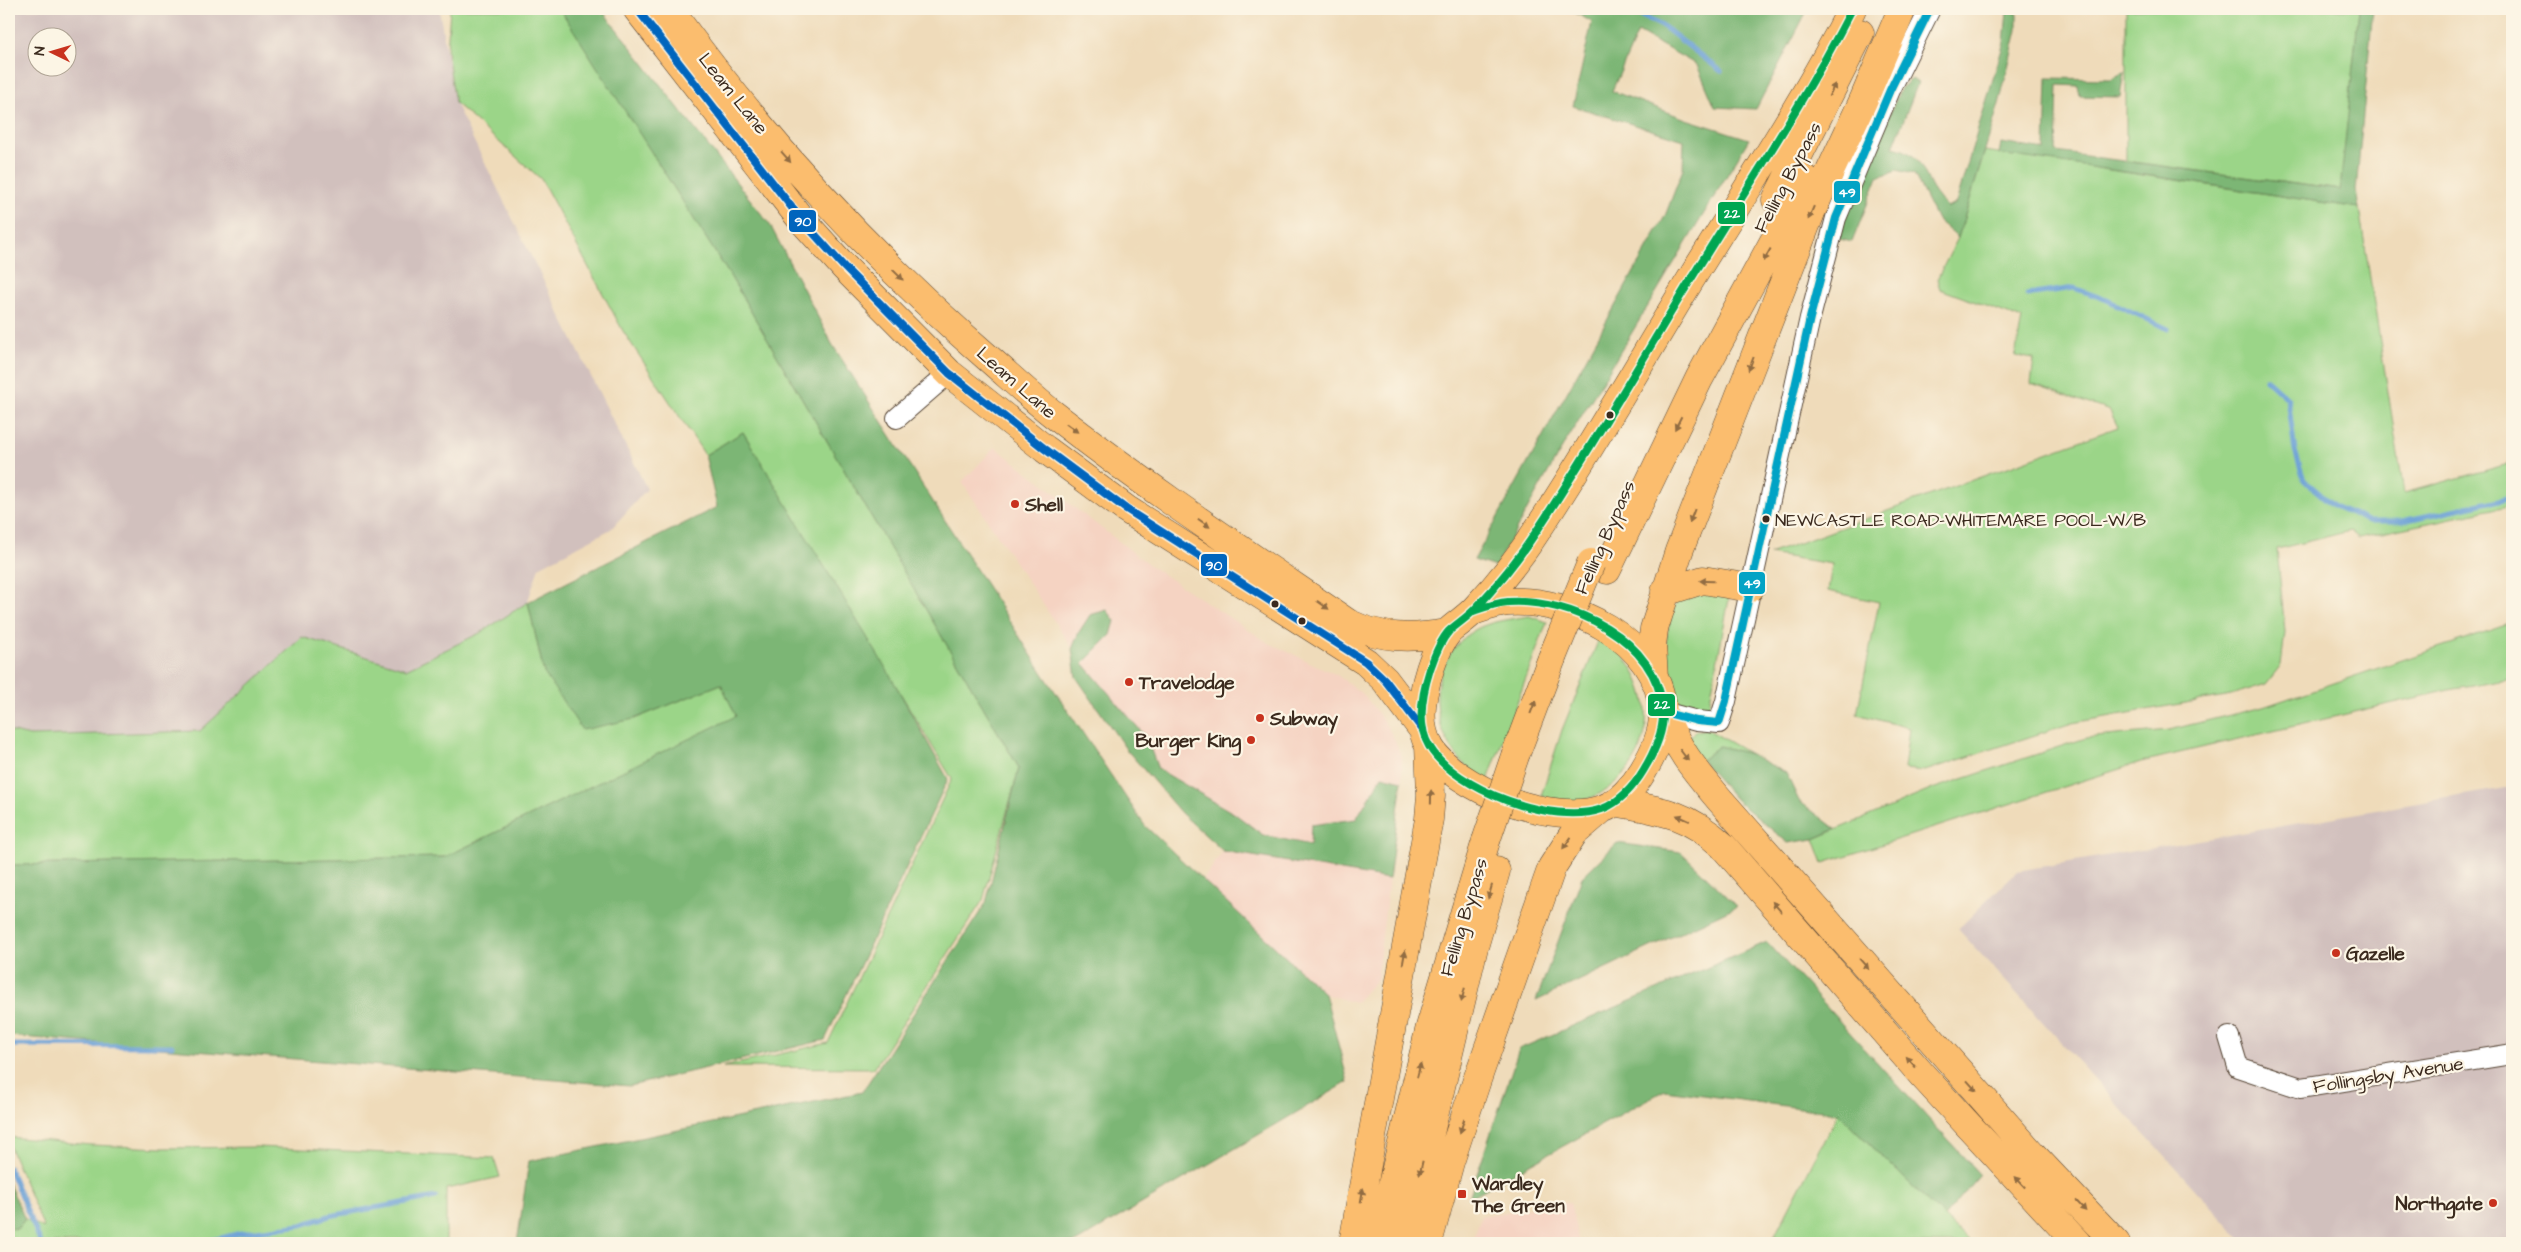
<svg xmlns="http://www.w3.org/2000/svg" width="2521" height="1252" font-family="'Architects Daughter',sans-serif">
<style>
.built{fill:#f5d3c2}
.industrial{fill:#d1c0bd;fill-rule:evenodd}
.green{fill:#9bd588;stroke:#6b8053}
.forest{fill:#7cb674;stroke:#5c7049}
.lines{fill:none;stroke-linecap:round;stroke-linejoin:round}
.stream{stroke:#679fd5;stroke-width:5}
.minor-casing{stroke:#564535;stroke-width:22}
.highway-casing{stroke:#564535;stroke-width:29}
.minor{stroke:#fff;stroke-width:20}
.highway{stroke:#fbbd6e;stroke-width:28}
.highway-bridge-casing{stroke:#564535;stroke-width:29;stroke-linecap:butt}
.highway-bridge{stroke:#fbbd6e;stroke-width:28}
.bus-1-casing{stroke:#fcf5e5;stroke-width:11}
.bus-2-casing{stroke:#fcf5e5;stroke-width:11}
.bus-3-casing{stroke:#fcf5e5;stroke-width:11}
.bus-1{stroke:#0065bd;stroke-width:8}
.bus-2{stroke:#00a651;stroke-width:8}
.bus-3{stroke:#03a3c5;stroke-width:8}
.oneway{fill:#916c42}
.bus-dot{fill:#3b2a1e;stroke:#fcf5e5;stroke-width:2}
.poi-dot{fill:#c8321e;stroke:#fcf5e5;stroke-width:2}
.labels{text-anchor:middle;stroke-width:4.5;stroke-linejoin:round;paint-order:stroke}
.bus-label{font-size:18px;fill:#3b2a1e;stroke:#fcf5e5;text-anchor:start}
.street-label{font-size:19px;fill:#3b2a1e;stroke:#fcf5e5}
.poi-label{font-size:19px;font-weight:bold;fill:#3b2a1e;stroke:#fcf5e5;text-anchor:start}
.line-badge{stroke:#fcf5e5;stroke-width:2}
.badge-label{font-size:14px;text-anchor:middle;font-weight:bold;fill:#fff}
</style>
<rect width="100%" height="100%" fill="#fcf5e5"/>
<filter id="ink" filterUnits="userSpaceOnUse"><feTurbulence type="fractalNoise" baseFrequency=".02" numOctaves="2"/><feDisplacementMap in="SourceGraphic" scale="10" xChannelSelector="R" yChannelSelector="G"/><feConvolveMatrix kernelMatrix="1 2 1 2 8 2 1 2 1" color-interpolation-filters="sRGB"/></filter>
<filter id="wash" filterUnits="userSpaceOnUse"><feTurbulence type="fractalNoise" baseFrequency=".0096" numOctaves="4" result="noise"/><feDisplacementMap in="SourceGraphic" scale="20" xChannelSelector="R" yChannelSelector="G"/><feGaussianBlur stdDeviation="1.12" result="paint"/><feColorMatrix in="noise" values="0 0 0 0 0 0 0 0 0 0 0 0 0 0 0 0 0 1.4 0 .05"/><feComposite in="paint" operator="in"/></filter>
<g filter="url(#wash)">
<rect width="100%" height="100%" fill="#efdbba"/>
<path class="built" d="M995,447L1155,569L1267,642L1337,675L1363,694L1381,717L1395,740L1402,759V781L1356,819L1310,845L1263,835L1158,769L1082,663L962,482Z
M1223,851L1389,879L1377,979L1355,1003L1325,994L1203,880Z
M1570,1202L1579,1243H1472L1481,1216Z"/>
<path class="industrial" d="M9,9H439L455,103L647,489L611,529L539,567L500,687L321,780L30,736L9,731ZM38,38H68V68H38Z
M2512,787V1243H2244L1958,929L2017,871Z"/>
<path class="green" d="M450,9H560L562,11L729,274L1019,768L983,900L874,1068L723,1067L828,1043L952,779L743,432L705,455L623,331L541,179L455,103L447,51Z
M2126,9H2359L2341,190L2126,161Z
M1985,151L2359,208L2404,493L2512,463V505L2359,538L2350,531L2277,549L2285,632L2281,665L2266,684L2231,695L2072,723L1925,771L1904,769L1909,728L1857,714L1879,602L1828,591L1832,564L1769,554L2118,427L2110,411L2031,384L2034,359L2015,356L2022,319L1940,289L1937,279L1958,238Z
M1723,591L1729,599L1708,711C1655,725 1658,608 1685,594C1694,589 1712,591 1723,591Z
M528,602L544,673L634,719L721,684L737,716L445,857L9,865V731L30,736L200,731L302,637L406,669L480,633Z
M1529,616L1547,622L1488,780C1481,776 1472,772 1466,766C1430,730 1425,673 1465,637C1483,621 1507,620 1529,616Z
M2512,623V679L2449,690L2145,761L1823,863L1814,839L1935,788L2086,738L2169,730L2263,707Z
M1599,639C1607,645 1618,650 1624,657C1653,693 1655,742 1622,776C1612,786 1601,795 1587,799C1571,803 1557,799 1541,796L1562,730Z
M1707,729L1750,754L1719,746L1701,760L1692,749L1690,736L1696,731Z
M1838,1113L1971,1243H1771Z
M9,1137L91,1145L162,1148L258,1147L494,1158L500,1177L446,1189V1243H9V1228L17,1229L25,1219L44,1228L9,1145Z"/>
<path class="forest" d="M560,9H601L770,225L832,344L1044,675L1145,826L1325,994L1348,1082L1075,1243H517L529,1161L862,1092L986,903L1019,768L729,274Z
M1568,9H1808L1756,109L1715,107L1697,65L1638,32L1612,91L1686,119L1749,139L1559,453L1495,567L1474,560L1665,216L1683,169L1684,140L1573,106L1592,22Z
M2005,9H2017V30L1999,104L1958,238L1937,220L1914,174L1897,170L1878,177L1852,242L1836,238L1901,88L1912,79L1918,83L1893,147C1920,153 1921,167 1932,188C1936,195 1942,201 1947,208L1956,203L2004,42L2007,12Z
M2359,9H2373L2356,191L2359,208L2139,174L1999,154L2001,143L2045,150L2047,78L2111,79L2124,72L2120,97L2080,96L2078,86L2058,85L2056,152L2340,190Z
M743,432L890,675L948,779L825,1040L630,1086L9,1036V865L445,857L736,716L721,684L634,719L582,730L544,673L528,602L717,507L705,455Z
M1107,610L1115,621L1111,635L1083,663L1146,737L1158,769L1235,814L1263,835L1310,845L1311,825L1356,819L1382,776L1402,781L1389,879L1223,851L1181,813L1126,749L1076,677L1072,649L1079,632L1090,615Z
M1719,746L1750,754L1786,773L1799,801L1836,829L1814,839L1788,843L1736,800L1701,760Z
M1617,843L1681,852L1737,906L1536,1001L1582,877Z
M1767,942L1980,1175L1944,1217L1838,1113L1665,1090L1469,1198L1519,1049Z
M9,1184L25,1219L17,1229L9,1228Z"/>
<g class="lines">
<path class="stream" d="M1627,9L1664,27L1721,71
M2027,295L2074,288L2107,300L2168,329
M2266,379L2288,399L2295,451L2304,480L2334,506L2368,521H2403L2512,497
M9,1045L172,1046
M9,1168L41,1243
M201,1243L241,1233L301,1225L329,1216L436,1197"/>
</g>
</g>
<g filter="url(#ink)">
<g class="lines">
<g class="minor-casing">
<path id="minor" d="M897,418L949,373
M1663,712L1697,721L1719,723L1726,701L1810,318L1836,218L1890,90L1930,9
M2229,1037L2238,1067L2301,1088L2512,1054"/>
</g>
<g class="highway-casing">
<path id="highway" d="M637,9L800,218L845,268L949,373L1045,449L1126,509L1366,662L1385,680L1423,730
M669,9C763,139 866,252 987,357C1009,376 1030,396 1053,414C1148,488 1249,555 1348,623C1382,639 1411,639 1447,633
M1776,200L1860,33
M1607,570L1699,379L1807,180
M1665,592L1703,580L1750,588
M1473,611C1485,607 1496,603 1508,602C1570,598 1658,639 1663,711C1664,731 1654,753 1643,771C1634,786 1619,803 1602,809C1553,826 1455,790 1429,746C1416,724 1423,691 1430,669C1434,657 1441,640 1449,631C1458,623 1468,617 1476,608C1499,583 1520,557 1538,529C1588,453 1633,375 1680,297C1738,201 1801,109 1852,9
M1654,679L1652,645L1654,629L1679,551L1812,210L1863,101L1902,9
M1663,712C1678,751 1694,769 1720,800L2033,1155L2116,1243
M1516,753L1552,658
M1614,802C1660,810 1687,813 1723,846L1923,1076L2077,1243
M1353,1243L1429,819L1431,795L1429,745
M1378,1243L1430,1027L1486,841
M1404,1243L1474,947L1496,871
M1428,1243L1450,1162L1477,1080L1552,867L1574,833L1602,809"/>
</g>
<use href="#minor" class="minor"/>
<use href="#highway" class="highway"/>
<g class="highway-bridge-casing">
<path id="highway-bridge" d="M1552,658L1591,563
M1486,841L1516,753"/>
</g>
<use href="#highway-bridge" class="highway-bridge"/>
<g class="bus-1-casing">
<path id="bus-1" d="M637,9L800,218L845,268L949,373L1045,449L1126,509L1366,662L1385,680L1423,730"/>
</g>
<g class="bus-2-casing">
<path id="bus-2" d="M1473,611C1485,607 1496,603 1508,602C1570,598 1658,639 1663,711C1664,731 1654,753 1643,771C1634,786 1619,803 1602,809C1553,826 1455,790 1429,746C1416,724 1423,691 1430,669C1434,657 1441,640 1449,631C1458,623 1468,617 1476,608C1499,583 1520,557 1538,529C1588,453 1633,375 1680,297C1738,201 1801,109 1852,9"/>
</g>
<g class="bus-3-casing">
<path id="bus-3" d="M1663,712L1697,721L1719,723L1726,701L1810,318L1836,218L1890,90L1930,9"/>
</g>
<use href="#bus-1" class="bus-1"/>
<use href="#bus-2" class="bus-2"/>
<use href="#bus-3" class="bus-3"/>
</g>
<defs><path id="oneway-solid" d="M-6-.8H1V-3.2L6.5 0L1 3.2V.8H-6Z" transform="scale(1.25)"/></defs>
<g class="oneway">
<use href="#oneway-solid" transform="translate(1832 90) rotate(-63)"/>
<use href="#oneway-solid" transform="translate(786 157) rotate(49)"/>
<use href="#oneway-solid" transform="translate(1811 213) rotate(113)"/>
<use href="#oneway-solid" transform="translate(1767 255) rotate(119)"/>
<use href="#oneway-solid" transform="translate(898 275) rotate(45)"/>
<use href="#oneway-solid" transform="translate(1751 364) rotate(111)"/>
<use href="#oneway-solid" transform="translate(1678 423) rotate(117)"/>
<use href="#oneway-solid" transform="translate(1072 428) rotate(36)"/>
<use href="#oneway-solid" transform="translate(1692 516) rotate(111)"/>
<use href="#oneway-solid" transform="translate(1204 523) rotate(35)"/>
<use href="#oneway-solid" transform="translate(1707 581) rotate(-178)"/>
<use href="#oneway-solid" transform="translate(1323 605) rotate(35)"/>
<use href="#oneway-solid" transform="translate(1533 707) rotate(-69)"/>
<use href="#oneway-solid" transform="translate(1684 755) rotate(53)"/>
<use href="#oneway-solid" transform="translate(1431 797) rotate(-89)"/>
<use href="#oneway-solid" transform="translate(1683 818) rotate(-156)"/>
<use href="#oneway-solid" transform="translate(1567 843) rotate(126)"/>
<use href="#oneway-solid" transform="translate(1490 892) rotate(106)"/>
<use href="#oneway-solid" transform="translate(1777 907) rotate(-131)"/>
<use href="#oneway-solid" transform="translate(1404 957) rotate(-80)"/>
<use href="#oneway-solid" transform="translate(1864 964) rotate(49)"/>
<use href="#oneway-solid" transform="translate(1463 995) rotate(104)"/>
<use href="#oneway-solid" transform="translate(1911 1062) rotate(-131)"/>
<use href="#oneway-solid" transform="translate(1419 1070) rotate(-76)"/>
<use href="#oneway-solid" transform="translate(1972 1086) rotate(48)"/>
<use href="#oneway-solid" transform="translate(1462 1126) rotate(108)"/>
<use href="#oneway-solid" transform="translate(1421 1168) rotate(103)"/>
<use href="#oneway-solid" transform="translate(2020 1182) rotate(-133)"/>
<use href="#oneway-solid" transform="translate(1362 1195) rotate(-80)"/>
<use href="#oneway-solid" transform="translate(2081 1206) rotate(47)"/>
</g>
</g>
<g class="bus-dot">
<circle cx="1610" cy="415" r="4.5"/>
<circle cx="1766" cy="519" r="4.5"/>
<circle cx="1275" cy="604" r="4.5"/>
<circle cx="1302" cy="621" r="4.5"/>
</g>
<g class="poi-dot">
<circle cx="1015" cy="504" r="5"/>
<circle cx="1129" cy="682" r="5"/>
<circle cx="1260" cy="718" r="5"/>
<circle cx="1251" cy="740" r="5"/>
<circle cx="2336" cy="953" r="5"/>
<rect x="1457" y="1189" width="10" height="10" rx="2.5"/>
<circle cx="2493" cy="1203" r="5"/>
</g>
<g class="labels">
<g class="bus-label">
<text x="1775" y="526">NEWCASTLE ROAD-WHITEMARE POOL-W/B</text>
</g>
<g class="street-label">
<text transform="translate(734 93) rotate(51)" y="7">Leam Lane</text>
<text transform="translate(1787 177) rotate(-62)" y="7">Felling Bypass</text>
<text transform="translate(1017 382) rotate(41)" y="7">Leam Lane</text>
<text transform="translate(1604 537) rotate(-66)" y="7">Felling Bypass</text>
<text transform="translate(1463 917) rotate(-73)" y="7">Felling Bypass</text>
<text transform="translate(2388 1074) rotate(-9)" y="7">Follingsby Avenue</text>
</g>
<g class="poi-label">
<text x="1025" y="511">Shell</text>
<text x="1139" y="689">Travelodge</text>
<text x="1270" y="725">Subway</text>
<text x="1241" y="747" text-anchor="end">Burger King</text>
<text x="2346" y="960">Gazelle</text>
<text x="1472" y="1190">Wardley<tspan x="1472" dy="22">The Green</tspan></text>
<text x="2483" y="1210" text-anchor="end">Northgate</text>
</g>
</g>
<g class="line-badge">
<rect x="1833" y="180" width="28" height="24" rx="5" fill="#03a3c5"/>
<rect x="1717" y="201" width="29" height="24" rx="5" fill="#00a651"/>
<rect x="788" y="209" width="29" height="24" rx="5" fill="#0065bd"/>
<rect x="1200" y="553" width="28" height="24" rx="5" fill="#0065bd"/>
<rect x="1738" y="571" width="28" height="24" rx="5" fill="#03a3c5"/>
<rect x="1647" y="693" width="29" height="24" rx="5" fill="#00a651"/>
</g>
<g class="badge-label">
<text x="1847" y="197">49</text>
<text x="1732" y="218">22</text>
<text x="803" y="226">90</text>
<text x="1214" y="570">90</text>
<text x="1752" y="588">49</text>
<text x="1662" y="709">22</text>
</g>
<rect width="2521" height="1252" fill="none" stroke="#fcf5e5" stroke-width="30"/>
<g transform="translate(52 52) rotate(275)"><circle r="24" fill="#fcf5e5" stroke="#afa495"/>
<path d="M0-4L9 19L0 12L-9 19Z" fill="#c8321e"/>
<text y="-8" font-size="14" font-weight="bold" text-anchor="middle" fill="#3b2a1e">N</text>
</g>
</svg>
